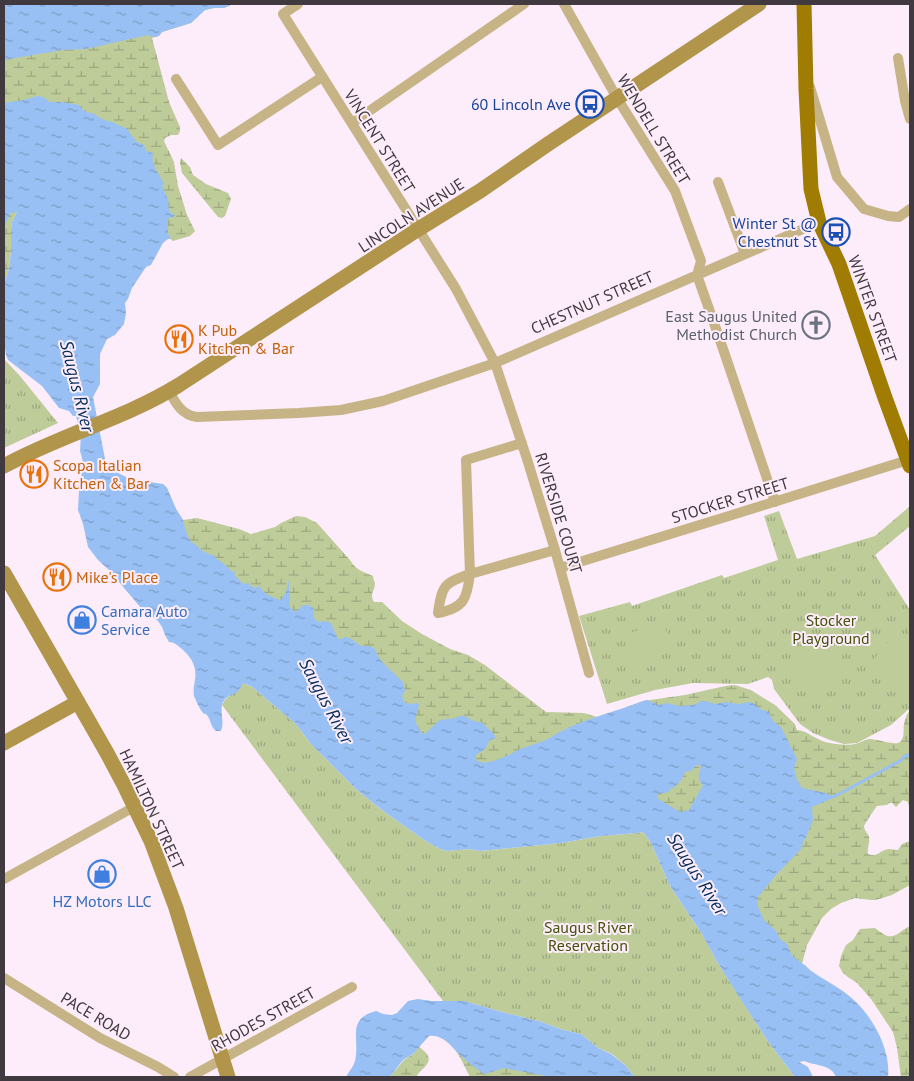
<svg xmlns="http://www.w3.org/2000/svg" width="914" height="1081" font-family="'PT Sans',sans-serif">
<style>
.wetland{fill:url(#wetland-marsh)}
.park{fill:url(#park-tufts)}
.pitch{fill:#becc9a}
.water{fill:url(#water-ripples);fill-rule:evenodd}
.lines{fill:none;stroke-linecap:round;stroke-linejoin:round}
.stream{stroke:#98c0f4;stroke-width:3}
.street{stroke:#c7b486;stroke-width:10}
.secondary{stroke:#b1954b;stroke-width:15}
.primary{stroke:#a07d02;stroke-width:15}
.labels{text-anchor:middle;stroke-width:4;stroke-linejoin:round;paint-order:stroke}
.transit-label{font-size:16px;fill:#164399;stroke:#fdedfb;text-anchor:end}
.street-label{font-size:16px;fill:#40393f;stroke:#fdedfb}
.worship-label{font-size:16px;fill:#5b616d;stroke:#fdedfb;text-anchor:end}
.food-label{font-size:16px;fill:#c56008;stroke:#fdedfb;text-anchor:start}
.shop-label{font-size:16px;fill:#366cbe;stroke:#fdedfb;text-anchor:start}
.park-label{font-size:16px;fill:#445109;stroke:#fdedfb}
.water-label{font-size:18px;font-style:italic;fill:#032d5b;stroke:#fdedfb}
</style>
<defs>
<pattern id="wetland-marsh" width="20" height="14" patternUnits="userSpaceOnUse" patternTransform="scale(1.25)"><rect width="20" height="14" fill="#becc9a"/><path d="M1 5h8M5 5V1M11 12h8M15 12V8" fill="none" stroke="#9ca77f"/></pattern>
<pattern id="park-tufts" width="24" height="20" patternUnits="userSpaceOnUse" patternTransform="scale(1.25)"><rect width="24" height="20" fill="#becc9a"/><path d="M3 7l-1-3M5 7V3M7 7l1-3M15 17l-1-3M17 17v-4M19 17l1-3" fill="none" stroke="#9ca77f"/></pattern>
<pattern id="water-ripples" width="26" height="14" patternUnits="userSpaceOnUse" patternTransform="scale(1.25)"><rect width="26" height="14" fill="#98c0f4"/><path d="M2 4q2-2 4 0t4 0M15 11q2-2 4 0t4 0" fill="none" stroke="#7d9dc7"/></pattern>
</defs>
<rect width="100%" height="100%" fill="#fdedfb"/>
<path class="wetland" d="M4,4H233L224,8H214L205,10L191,23L165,31L162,32L159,36L152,38L169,102L180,127V131L178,135H171L165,138L164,141L174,162L178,186L187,215L195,231L190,236L173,241L4,107Z
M181,158L190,167L193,175L206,184L228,193L231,199L225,216L222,218L218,217L182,173L180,163Z
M11,207L17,212L12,222L11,229V252L8,273L5,281V310L4,316V213Z
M163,484L167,488L176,509L183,520L197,518L239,529L251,534L275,527L281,523L296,516L305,517L317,523L350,560C355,569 363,572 373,576C373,578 374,581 375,583C375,591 369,594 374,602H382L402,621L422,634L450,649L468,655L485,665L546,712L584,713L597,717L622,709L643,701L685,695L725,686L735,685L751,690L775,705L795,724L797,730C806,730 815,739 825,742C834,744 846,746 855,744C860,743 865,739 870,739C877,739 895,746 900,742C905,738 903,730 904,724C905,718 907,714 910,710V812L908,802L903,800L896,807L891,802L887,805L877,806C875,808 865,824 864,826C864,831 868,833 869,837C870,843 867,848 868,854C877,858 880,850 889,849C892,849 895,850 898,850L902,844L910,841V885L892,895L876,900H871L855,898L841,903L831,909L822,918L811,938L807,945L802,964L776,948L694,817L497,795L116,500L160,486Z
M910,926V1077H901L897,1048L893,1032L871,999L857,983L848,977L843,973L839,966L841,956L846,945L853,940L860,929L875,928C878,930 881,933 885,935C895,940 902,929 910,926Z
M436,1036L575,1077H470C461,1060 456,1043 436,1036Z
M419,1047C422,1049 427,1053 428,1056C432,1064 419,1071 416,1077H390L404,1060L413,1054Z"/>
<path class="park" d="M4,359L20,376L58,423L4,448Z
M909,507L910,509V526L875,555L910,610V708L891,725L857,743L844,744L830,740L813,733L800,724L774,689L772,680L768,677L748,684L693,683L655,690L607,704L579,616L630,602L632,606L722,575L724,578L778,560L764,516L779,511L797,559L875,536Z
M243,683L251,686L296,724L311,744L357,790L382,810L424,840L440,849L447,851L469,849L480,851L561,843L601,836L637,833L642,832L645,834L651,843L670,886L702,934L716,960L767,1040L795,1077H635L625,1065L612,1054L598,1048L581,1034L560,1029L542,1022L502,1012L471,1003L443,1001L222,705C225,698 228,697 234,693C238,691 241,686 243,683Z"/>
<path class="pitch" d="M664,623L672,649L631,661L623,635Z
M909,637L910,638V690L901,691C887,682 880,675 875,659L882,646L896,639Z
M817,652L831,655L839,671L834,685L825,694L811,696L794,673L788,671L790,664L797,665Z"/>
<path class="water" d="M4,4H233L224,8H214L205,10L191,23L162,32L159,36L152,37L148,35L86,49L62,50L4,60Z
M37,96L43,97L50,102H62L79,105L82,109L86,112L95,114L97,116L104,120L112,122L127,129L137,142L144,145L146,151L153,153C150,165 160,174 164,184L162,186L168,199L169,211L175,216L168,219V234L171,239H168L163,243L151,265L146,267L132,288L128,299L125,303L126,313L124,324L115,335L107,339L100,354V384L93,397L106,464L112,470L136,482L143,481L163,484L167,488L176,509L183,520L186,531L190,541C198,545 203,554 213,555C216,559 221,561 224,564C228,567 229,570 233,572L236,570L234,574L241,582L245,584L249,583L251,586L256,588L259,585C262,593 273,598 281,600L286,592L289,580L290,607L296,612L303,605H308L313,608L314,618L318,622L325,621L331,623L338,639H342L344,637L350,638L361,646H369L374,648L376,651L377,655L383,663L403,682L405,691L402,696L404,702L410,704L418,703L419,705C415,720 413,721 423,734L426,733L440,720L456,718L459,716H464L474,721L483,723C487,729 494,732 496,738L490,740L485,749L476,755L475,759C479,763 483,763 489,762C499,760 509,755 518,750C527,746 537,744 546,740C550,738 553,736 556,734C583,719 615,712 643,701L647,700L659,705L667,703L679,706L693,705L702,701H706L715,704L725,702L739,704L748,702L753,703L762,710L767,711L770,713V716L775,723L781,727L797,759L794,768L797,780L802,788L826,793L833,798L812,807L813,820L806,837L803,842L802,848L776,875L758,897L757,904L764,920L776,931L780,939L787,944L792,956L806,966L810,970C825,981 842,988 855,1001C874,1019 891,1051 888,1077H836C831,1064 815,1066 804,1061L799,1062L808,1067L813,1077H795L767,1040L736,992L716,960L702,934L670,886L651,843L645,834L642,832L637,833L601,836L561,843L480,851L469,849L447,851L440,849L424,840L382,810L357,790L311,744L296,724L251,686L243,683C242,685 241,688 239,690C235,696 227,694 223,702C219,711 225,721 221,731H216C210,726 211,720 207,715C206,714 204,714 203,713C199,708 196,701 194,696C193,690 194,686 195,680C197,667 192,658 182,649C178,646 175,642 169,642L165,635L162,627L158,621L141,608L108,569L98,560L88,547L83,524L78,510L79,490L83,462L80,451L81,434L76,416H73L69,411L59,408L42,386L8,360L6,355L4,340L5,281L8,273L11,252V229L12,222L17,212L11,213C8,217 7,223 4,227V103L24,100ZM697,765H700L701,767C698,774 697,780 703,785L689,810L680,812L657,798L658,794L669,792L670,789C678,787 682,779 685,772L691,771Z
M418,999L431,1001H464L471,1003L502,1012L542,1022L560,1029L581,1034L598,1048L611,1054L625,1065L635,1077H552L503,1068L495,1071L484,1074C477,1069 465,1060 459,1054C450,1045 443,1034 429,1036L413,1054L403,1060L390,1077H346C348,1073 352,1068 354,1064C362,1042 344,1019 376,1011L383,1014L392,1015L397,1013L408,1001Z"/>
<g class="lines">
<path class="stream" d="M827,797L835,796L843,792L900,761L905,756L910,755"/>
<path class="street" d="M298,4L283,14L456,289L495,363L527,459L555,550L589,673
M564,4L617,98L675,191L701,261L697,275L721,343L775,502
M898,58L905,101L910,119
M176,79L218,145L322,77
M810,87L837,177L864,209L888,216L899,217L910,209
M352,123L524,4
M718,182L745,254
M169,391C176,404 182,415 197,417L299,413L341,410L383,401L495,363L819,222
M522,443L466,460L470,574L555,550
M560,568L732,515L908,460
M470,574C467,599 464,608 438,613C442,585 444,583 470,574Z
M4,879L134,807
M4,978L100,1038L158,1067L174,1077
M190,1077L352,987"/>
<path class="secondary" d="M4,466C60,435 124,419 179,385L417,230L480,191L548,144L759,4
M4,573L107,753L124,785L151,841L176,908L228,1077
M4,743L78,702"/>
<path class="primary" d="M804,4L806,89L811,189L819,222L839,264L884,395L910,466"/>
</g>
<defs>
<g id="bus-ring" transform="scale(1.4375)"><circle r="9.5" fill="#fdedfb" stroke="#1a4fb4" stroke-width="1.5"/><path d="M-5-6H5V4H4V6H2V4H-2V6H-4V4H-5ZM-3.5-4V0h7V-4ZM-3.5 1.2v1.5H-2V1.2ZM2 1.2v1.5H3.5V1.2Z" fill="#1a4fb4"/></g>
<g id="church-ring" transform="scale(1.4375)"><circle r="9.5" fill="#fdedfb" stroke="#6b7280" stroke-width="1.5"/><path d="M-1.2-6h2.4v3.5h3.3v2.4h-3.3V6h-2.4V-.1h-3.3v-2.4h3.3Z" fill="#6b7280"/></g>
<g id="restaurant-ring" transform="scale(1.4375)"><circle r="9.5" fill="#fdedfb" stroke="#e8710a" stroke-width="1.5"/><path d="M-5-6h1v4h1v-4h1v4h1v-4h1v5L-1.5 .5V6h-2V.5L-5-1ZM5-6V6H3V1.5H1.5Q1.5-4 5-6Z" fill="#e8710a"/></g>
<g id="shop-ring" transform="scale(1.4375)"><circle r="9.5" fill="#fdedfb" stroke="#3f7fe0" stroke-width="1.5"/><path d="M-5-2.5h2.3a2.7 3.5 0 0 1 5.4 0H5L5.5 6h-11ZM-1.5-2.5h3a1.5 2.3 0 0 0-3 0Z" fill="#3f7fe0"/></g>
</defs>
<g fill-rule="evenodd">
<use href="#bus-ring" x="590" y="104"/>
<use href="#bus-ring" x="836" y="232"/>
<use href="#church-ring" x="816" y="325"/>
<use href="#restaurant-ring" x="179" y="339"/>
<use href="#restaurant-ring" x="34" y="474"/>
<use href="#restaurant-ring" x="57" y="577"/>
<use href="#shop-ring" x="82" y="620"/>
<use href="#shop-ring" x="102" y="874"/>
</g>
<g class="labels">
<g class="transit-label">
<text x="571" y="110">60 Lincoln Ave</text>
<text x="817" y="229">Winter St @<tspan x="817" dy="18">Chestnut St</tspan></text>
</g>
<g class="street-label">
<text transform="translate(654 129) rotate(59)" y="6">WENDELL STREET</text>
<text transform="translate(380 141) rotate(58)" y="6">VINCENT STREET</text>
<text transform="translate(411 215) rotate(-33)" y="6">LINCOLN AVENUE</text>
<text transform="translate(592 302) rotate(-24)" y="6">CHESTNUT STREET</text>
<text transform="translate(873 309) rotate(70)" y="6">WINTER STREET</text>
<text transform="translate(730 500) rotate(-17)" y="6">STOCKER STREET</text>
<text transform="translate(559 513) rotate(73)" y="6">RIVERSIDE COURT</text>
<text transform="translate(152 809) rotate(65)" y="6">HAMILTON STREET</text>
<text transform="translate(96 1016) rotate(31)" y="6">PACE ROAD</text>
<text transform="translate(263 1019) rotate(-29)" y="6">RHODES STREET</text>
</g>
<g class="worship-label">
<text x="797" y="322">East Saugus United<tspan x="797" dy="18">Methodist Church</tspan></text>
</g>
<g class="food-label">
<text x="198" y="336">K Pub<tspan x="198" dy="18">Kitchen &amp; Bar</tspan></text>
<text x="53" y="471">Scopa Italian<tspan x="53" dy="18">Kitchen &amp; Bar</tspan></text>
<text x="76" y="583">Mike's Place</text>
</g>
<g class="shop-label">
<text x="101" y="617">Camara Auto<tspan x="101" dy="18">Service</tspan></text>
<text x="102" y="907" text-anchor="middle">HZ Motors LLC</text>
</g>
<g class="park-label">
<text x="831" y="626">Stocker<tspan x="831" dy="18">Playground</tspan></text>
<text x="588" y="933">Saugus River<tspan x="588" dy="18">Reservation</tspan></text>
</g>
<g class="water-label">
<text transform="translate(77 386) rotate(76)" y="6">Saugus River</text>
<text transform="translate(326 701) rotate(62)" y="6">Saugus River</text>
<text transform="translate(697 874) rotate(57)" y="6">Saugus River</text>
</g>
</g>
<rect width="914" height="1081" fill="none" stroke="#40393f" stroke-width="10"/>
</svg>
